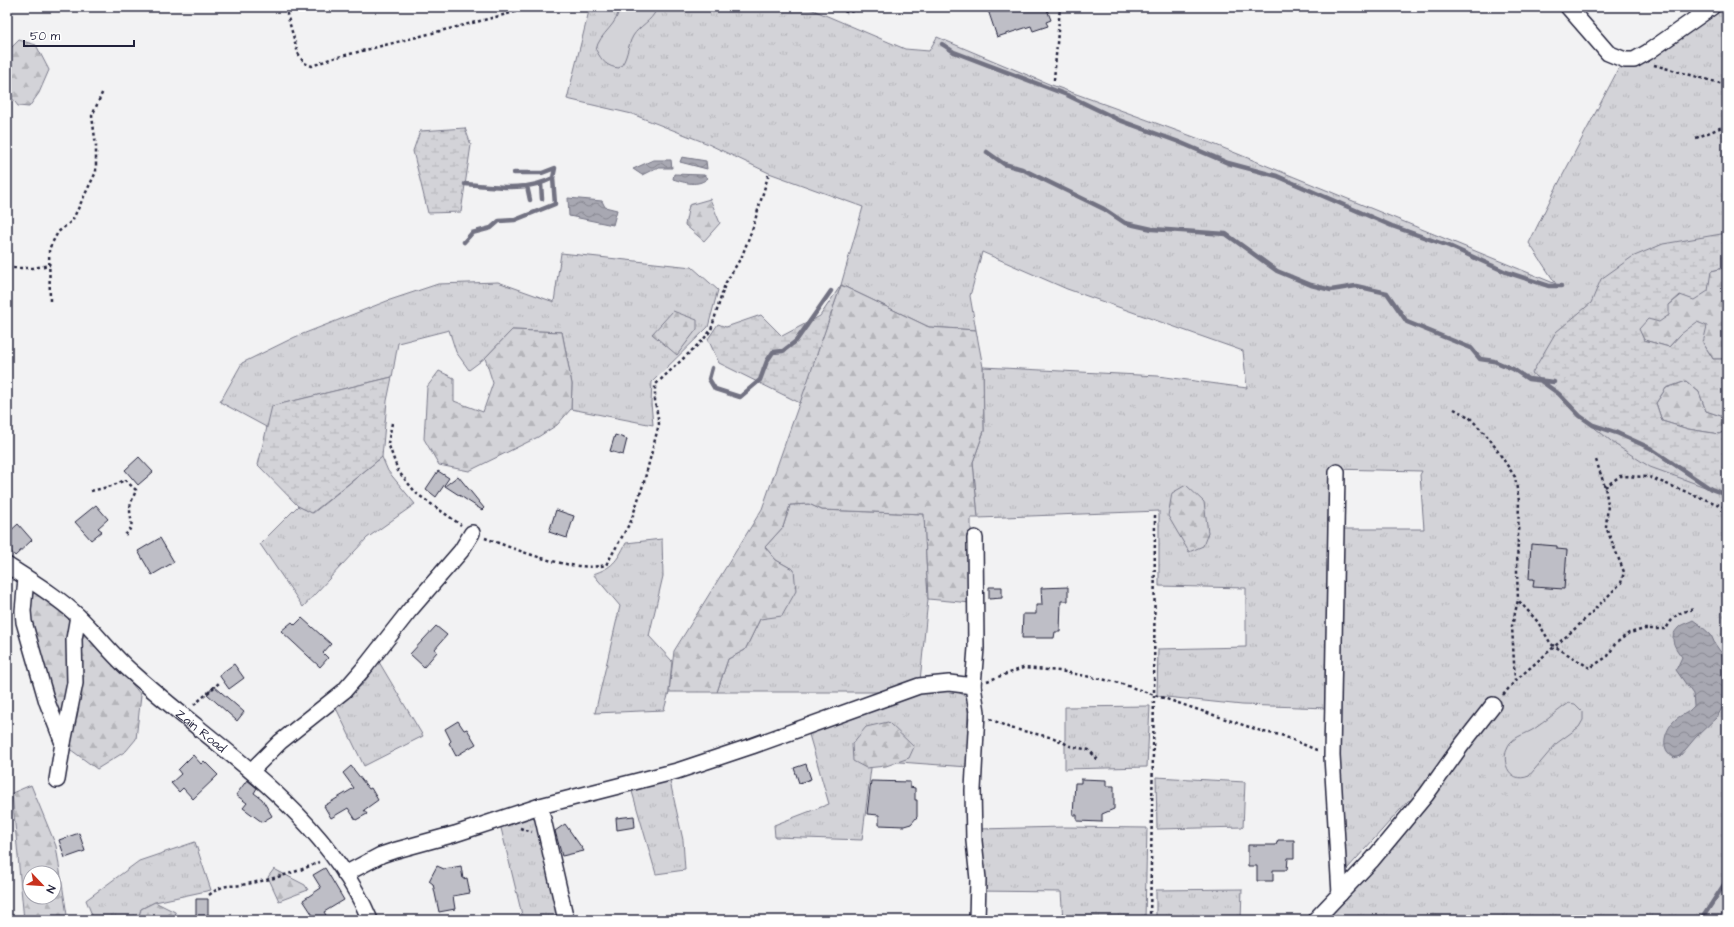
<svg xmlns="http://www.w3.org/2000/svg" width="1734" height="927" font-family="'Architects Daughter',sans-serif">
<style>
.grass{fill:url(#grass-tufts);stroke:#7a7a8a}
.forest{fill:url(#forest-firs);stroke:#7a7a8a;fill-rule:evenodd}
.wetland{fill:url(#wetland-marsh);stroke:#7a7a8a;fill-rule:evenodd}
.pitch{fill:#d3d3d8;stroke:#7a7a8a}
.water{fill:url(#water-waves);stroke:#727282}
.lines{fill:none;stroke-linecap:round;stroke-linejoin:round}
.stream{stroke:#727282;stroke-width:4.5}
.building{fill:#bebec6;stroke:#22223b}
.street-casing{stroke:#22223b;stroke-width:18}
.path{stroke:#22223b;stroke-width:2.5;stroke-dasharray:3 3;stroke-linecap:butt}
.street{stroke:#fff;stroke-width:15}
.labels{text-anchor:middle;stroke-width:4;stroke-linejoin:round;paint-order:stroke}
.street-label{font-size:13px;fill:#22223b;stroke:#fff}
</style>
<defs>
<pattern id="grass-tufts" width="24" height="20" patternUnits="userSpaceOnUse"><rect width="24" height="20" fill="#d3d3d8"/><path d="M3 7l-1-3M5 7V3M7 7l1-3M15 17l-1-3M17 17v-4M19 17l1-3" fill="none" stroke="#b5b5ba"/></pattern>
<pattern id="forest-firs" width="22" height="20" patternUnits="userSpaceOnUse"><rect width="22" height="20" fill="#d3d3d8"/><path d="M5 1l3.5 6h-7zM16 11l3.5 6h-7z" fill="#b5b5ba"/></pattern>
<pattern id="wetland-marsh" width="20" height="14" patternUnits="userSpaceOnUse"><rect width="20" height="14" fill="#d3d3d8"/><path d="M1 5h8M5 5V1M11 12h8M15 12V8" fill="none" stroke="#b5b5ba"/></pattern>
<pattern id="water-waves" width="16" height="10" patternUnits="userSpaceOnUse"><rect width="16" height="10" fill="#a8a8b2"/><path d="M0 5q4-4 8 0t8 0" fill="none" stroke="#888892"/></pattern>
</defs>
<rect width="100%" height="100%" fill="#f2f2f3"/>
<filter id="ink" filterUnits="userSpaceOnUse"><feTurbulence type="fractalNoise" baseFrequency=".025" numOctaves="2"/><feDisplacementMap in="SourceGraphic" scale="8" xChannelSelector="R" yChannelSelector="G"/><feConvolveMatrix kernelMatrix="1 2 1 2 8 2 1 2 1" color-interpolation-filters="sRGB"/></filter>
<g filter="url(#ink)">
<path class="grass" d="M590,7H806L905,49L929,51L937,37L1049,84L1216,145L1556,284L1529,243L1554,192L1621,64L1717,7H1727V920H1321L1421,798L1408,801L1339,878L1338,796L1342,529H1424L1420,475L1422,471L1331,469L1327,708L1242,705L1157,696L1158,649L1246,647V588L1159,586V511L978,518L973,462L984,431L983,367L1158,376L1247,388L1243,351L1067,289L982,252L970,296L976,330L929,327L841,285L863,207L769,173L706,143L632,114L567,99Z
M561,253L692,267L718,290L708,327L652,382L651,403L653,425L571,409L572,384L562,332L512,330L485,358L469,370L456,352L449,330L398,343L392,377L273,406L268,428L220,402L242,363L295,337L387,301L438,284L498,282L554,302Z
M382,457L388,471L415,504L367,538L303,607L260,544L298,506L313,513Z
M809,504L822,510L924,514L928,599L920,681L888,692H717L728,659L745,650L760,619L794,570L776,560L765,547L783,527L790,505Z
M662,539L663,576L649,636L672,661L669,692L664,710L595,713L620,606L593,574C612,568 617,561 626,543Z
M379,662L423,736L364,766L335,706L362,685Z
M944,685L968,697V767L872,760L862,840L775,837L774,825L829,804L808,731Z
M1150,706L1147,767L1065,769V707Z
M669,777L683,840L685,870L656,874L631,788Z
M1156,777L1245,782L1243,827L1157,829Z
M534,811L560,920H522L523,919L500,824Z
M1064,827L1147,828L1145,920H1063L1061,892L978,891L979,829Z
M195,842L211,890L155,902L141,909L138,920H94L86,900L139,861Z
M1242,889L1241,920H1156V890Z"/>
<path class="forest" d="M19,40L36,45L49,70L39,93L29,107L18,106L12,98L11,88L7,79V52Z
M710,199L720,223L704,241L685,225L689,205Z
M1727,267V359H1713L1703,343L1681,334L1669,347L1644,340L1638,328L1648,319L1669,305L1711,271Z
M841,285L929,327L976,330L983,367L984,431L973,462L978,518H971V603L928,599L924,514L822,510L809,504L790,505L783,527L765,547L776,560L794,570L796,591L782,616L760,619L745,650L728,659L717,692H669L674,651L762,509Z
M673,311L697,320V329L677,355L652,334Z
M512,330L562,332L572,384L571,409L557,425L538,437L469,471L439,465L424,439L427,387L439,371L454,378V401L483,412L493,383L485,358Z
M1686,381L1699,392L1706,411L1727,418V430L1719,434L1688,429L1662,421L1656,403L1666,388Z
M1186,485L1204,502L1208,533L1203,546L1189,552L1168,516L1172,493Z
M40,587L87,629L141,695L136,739L126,751L97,769L67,747L71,722L48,701L29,633L32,594Z
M888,722L914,747L909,758L886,766L866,768L853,761L852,744L866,727Z
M31,785L56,846L67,915L60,920H24L12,793ZM30,873H54V897H30Z
M274,869L305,885L308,890L279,901L268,877Z
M155,902L175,912L178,920H138L141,909Z"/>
<path class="wetland" d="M465,128L471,145L461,212L428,213L413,151L420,131Z
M1727,233V267L1711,271L1708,291L1694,300L1680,295L1669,305V315L1659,322L1648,319L1639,329L1644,340L1669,347L1681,334L1697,322L1707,326L1703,343L1713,359H1727V495L1650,467L1616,445L1580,416L1559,394L1532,373L1556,332L1591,303L1601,279L1632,257L1663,244ZM1686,381L1699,392L1706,411L1727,418V430L1719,434L1688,429L1662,421L1656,403L1666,388Z
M841,285L800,403L719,363L708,339L718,324L726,327L761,315L782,336L820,316Z
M392,377L387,401L382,457L312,513L298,506L258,465L272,406Z"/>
<path class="pitch" d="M619,7H655L656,10C652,21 639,26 633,36C627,46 628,60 619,68C607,67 602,61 596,50C599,33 619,25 619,7Z
M1569,703L1575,704L1583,712V720L1579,727L1557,743L1529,776C1508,785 1499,758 1510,743C1516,736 1526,734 1534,729C1546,721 1557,711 1569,703Z"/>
<path class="water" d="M682,157L706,161L707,169L680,162Z
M653,160H671L672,168H656L642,175L633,169Z
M674,174L704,175L708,178C698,187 685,183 673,179Z
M568,198L602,201L605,207L617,210L613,225L569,216Z
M1693,620L1700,625L1711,635L1715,644L1727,661V699L1717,717L1696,737L1680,756L1674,758C1672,756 1668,753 1667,751C1661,741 1668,726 1676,719C1684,713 1686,715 1694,706L1693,694L1676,670L1682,657C1675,648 1668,638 1678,628C1681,624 1688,623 1693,620Z"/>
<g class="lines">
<path class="stream" d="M942,44L954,52L1067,95L1119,120L1179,142L1228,163L1277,176L1392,226L1449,246L1506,272L1549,286H1561
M987,152L1004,164L1022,169L1104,209L1125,223L1152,229L1226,234L1277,271L1311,285L1331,290L1356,286L1387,293L1407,322L1471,348L1480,359L1494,361L1513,369L1528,379L1554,382
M465,184C494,186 526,192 553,178L555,168L542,173H514
M541,184L542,199
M527,186L530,200
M464,242L472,233L491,228L499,221L515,220L555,204L553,178
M712,368L709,379L715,389L740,397L760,380L767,361L773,352L783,351L796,341L831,291
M1541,381L1559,394L1580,416L1593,425L1617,433L1650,448L1711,489L1727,495
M1701,920L1727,880"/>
</g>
<path class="building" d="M987,7H1046L1051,20L1046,22L1048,26L1033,31L1031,26L997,37Z
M615,435L627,439L623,455L610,451Z
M139,457L153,472L138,485L125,470Z
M438,471L449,478L436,497L426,489Z
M458,476L484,508L482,510L445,486Z
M96,505L108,519L98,528L102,531L91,540L75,522Z
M556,510L574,516L567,538L549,532Z
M18,524L32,540L15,556L7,547V534Z
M160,538L174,562L152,575L138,551Z
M1531,544L1557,546V549L1567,550L1564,589L1533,587L1534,579H1529Z
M989,587H1002V598L989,599Z
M1068,587V601H1061L1060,632H1055L1054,638H1022L1023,614H1036V605H1042L1041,588Z
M302,618L331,644L323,653L328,658L320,667L281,631L292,622L295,625Z
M436,626L447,635L435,649L437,652L424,667L410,654Z
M234,664L244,678L229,689L219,675Z
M214,686L244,712L237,721L207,694Z
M458,721L464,730L467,729L476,744L456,756L449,743L451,741L445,729Z
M193,755L201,764L204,761L218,775L193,799L183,788L179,792L171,783L181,774L178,770Z
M806,764L811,779L799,783L794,768Z
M351,766L369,789L371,788L378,800L364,810L367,814L356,820L348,808L331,818L324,806L354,788L343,773Z
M1081,779L1106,780V786H1114V809L1102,814V822L1077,821V815H1073L1075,783H1081Z
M247,780L257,788L254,793L262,799L272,816L262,822L243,808L247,803L236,795Z
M871,781L910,782V787L915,788V800H917V817L911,824L904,826L879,825V815L867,814Z
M634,816L635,827L617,830L616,818Z
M565,824L584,851L562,856L555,831Z
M79,833L85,851L65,858L59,840Z
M1278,840H1294V858H1288L1287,870H1273V881H1257V866H1248V845H1276Z
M437,866L444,869L461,866L463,879L467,878L470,893L453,896L455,909L439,912L433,884L429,881Z
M325,868L344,900L324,912L329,920H316L303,900L321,888L313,875Z
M196,899H208V916L196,917Z"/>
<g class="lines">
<g class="street-casing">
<g id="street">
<path d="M1568,7L1608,53L1625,60H1634L1648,52L1712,7"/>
<path d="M1337,472L1332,756L1340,894"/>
<path d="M975,538L976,648L973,686L977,712L973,790L974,841L978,879L977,920"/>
<path id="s1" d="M7,565C31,581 57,596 78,616C97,634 113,656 133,673C217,749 324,811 370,920"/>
<path d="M26,578L23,611L24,622L47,702L63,743"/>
<path d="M251,771L280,742L344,691L365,667L409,611L461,551L472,533"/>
<path d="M57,780L63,743L75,683L74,639L78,616"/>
<path d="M540,806L566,920"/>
<path d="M345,874L381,855L393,851L455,834L540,806L677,771L752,746L919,686L949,683L973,686"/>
<path d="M1315,920L1372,860L1426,795L1461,746L1493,705"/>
</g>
</g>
<path class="path" d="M285,7L298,53L304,63L312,66L330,59L535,7
M833,7L847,12L858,10L860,7
M1654,65L1727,85
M1054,80L1060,7
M1696,138L1727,125
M7,268H33L50,265
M50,301L49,249L58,232L72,221L96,172V146L92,116L103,91
M1454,409L1469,417L1489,438L1515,477L1519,501L1517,571L1518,600
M392,423L388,443L398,471L417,494L461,525
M1605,487L1620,476L1649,477L1727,508
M91,491L112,486L125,480L136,490C134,496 130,503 130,509C130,522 136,525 124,536
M485,538C518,550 572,573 606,565L631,521L644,482L659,424L655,401V385L703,340L711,330L725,284L742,256L753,227L769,173
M987,681L1023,668L1060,671L1116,682L1264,732L1281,735L1319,751
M1515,681L1578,626L1621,583L1624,572L1606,527L1608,504L1605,487L1596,460
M1503,695L1515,681L1512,626L1518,600L1538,622L1551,644L1590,668L1608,656L1615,644L1629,633L1645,629H1666C1674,615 1679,612 1695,609
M194,705L219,683
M990,719L1010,728L1054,738L1070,746L1089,750L1099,761
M520,828L532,832
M209,895C226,882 228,888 247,884C272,879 296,873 319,862
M1150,920L1154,696L1155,514"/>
<use href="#street" class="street"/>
</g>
</g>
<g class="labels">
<g class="street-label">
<text dy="5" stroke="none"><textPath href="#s1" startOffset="256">Zain Road</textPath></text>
</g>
</g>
<rect width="1734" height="927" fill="none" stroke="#fff" stroke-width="24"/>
<rect x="12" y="12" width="1710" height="903" fill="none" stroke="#22223b" stroke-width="1.5" filter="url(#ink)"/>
<g transform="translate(42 885) rotate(115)"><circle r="19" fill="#ffffff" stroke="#a7a7b1"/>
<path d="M0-3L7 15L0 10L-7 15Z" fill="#c8321e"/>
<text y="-6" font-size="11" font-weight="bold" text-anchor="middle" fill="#22223b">N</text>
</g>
<path d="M24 40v6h110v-6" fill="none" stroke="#22223b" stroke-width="2"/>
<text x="30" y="40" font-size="12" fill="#22223b" stroke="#ffffff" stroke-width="3" paint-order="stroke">50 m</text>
</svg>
